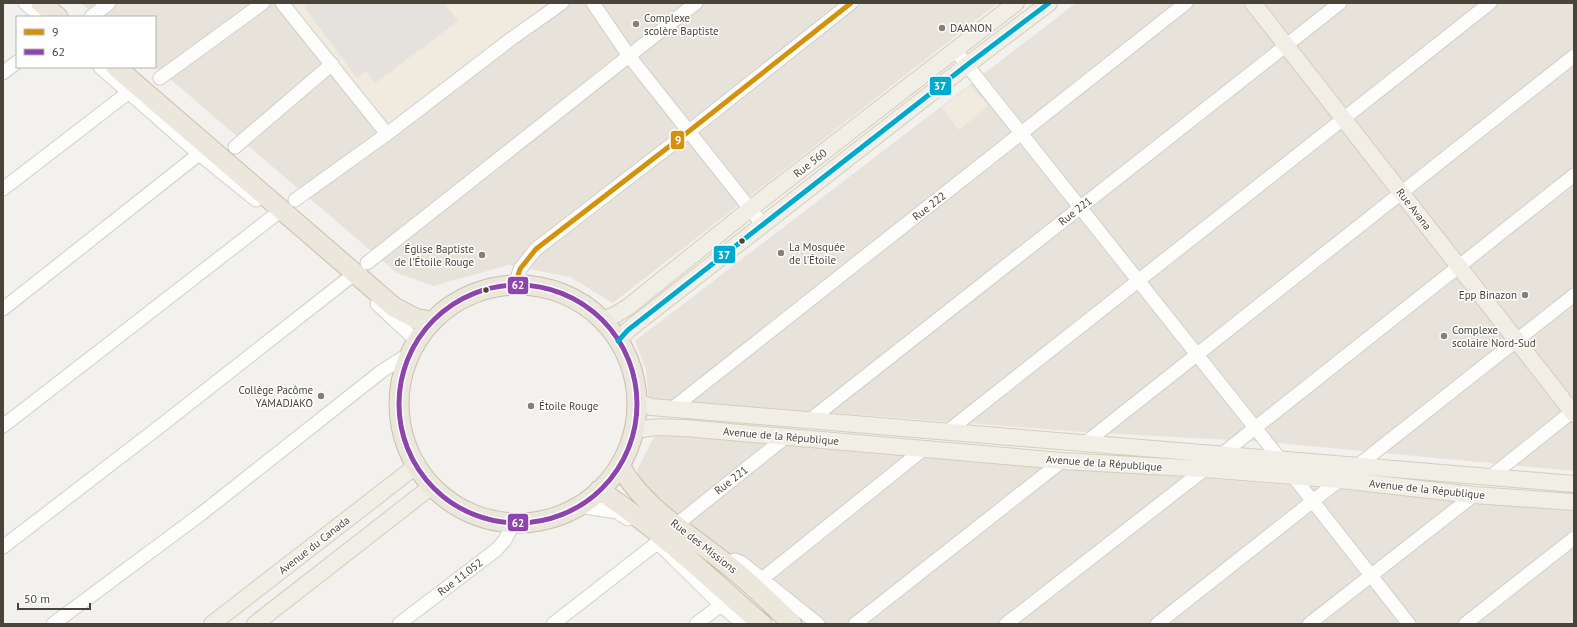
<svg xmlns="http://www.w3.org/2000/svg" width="1577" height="627" font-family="'PT Sans',sans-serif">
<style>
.residential{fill:#e7e3db}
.commercial{fill:#f1eade}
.parking{fill:#e5e2de}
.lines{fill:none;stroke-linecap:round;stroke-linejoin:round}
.minor-casing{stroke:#d1cfcb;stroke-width:15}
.major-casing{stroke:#d4cdbc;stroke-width:18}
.highway-casing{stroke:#cabea9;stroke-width:21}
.minor{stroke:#fdfdfc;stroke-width:13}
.major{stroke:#f1eee5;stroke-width:16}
.highway{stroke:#ece7dc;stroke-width:19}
.bus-1-casing{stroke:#fff;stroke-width:8}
.bus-2-casing{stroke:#fff;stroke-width:8}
.bus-3-casing{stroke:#fff;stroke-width:8}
.bus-1{stroke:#d4920b;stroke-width:5}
.bus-2{stroke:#8e44ad;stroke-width:5}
.bus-3{stroke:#00a9ce;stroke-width:5}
.poi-dot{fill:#848078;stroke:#fff;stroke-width:1.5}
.bus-dot{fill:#494339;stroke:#fff;stroke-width:1.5}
.labels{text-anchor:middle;stroke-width:3;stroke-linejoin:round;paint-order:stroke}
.poi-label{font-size:11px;fill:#494339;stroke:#fff;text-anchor:start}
.street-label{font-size:11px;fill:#494339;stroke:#fff}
.line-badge{stroke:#fff;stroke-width:1.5}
.badge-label{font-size:11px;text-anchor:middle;font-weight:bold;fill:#fff}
</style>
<rect width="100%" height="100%" fill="#f3f1ed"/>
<path class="residential" d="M81,3H998L613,303L570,277L509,265L433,286L397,273L155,66V17H98Z
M1076,3H1574V471L1268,442L1082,432L807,411L700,406L649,402L646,370L635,341Z
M656,433L1574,509V624H807L643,487L637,470Z"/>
<path class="commercial" d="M292,3H547L392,129Z
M970,85L988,106L959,130L942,108Z"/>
<path class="parking" d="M309,3H444L458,21L375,83L366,71L357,78L304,7Z"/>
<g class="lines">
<g class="minor-casing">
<path id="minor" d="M25,3L41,17
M282,3L387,134
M593,3L629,56L763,225
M91,17L109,3
M955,50L1280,459
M100,67L199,154L256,200
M3,73L17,62
M160,78L263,3
M235,147L332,64
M3,189L129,92
M295,200L387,134L511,39L562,3
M367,263L696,3
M515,285L520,269L536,249L688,132L851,3
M377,304L417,341
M3,309L199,154
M673,408L1186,3
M810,420L1340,3
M3,426L275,215
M948,431L1490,3
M1084,444L1574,56
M1221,455L1574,175
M1293,476L1409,624
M1489,478L1574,410
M578,506L617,512L628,519
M676,525L787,436
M660,545L721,605L743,624
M3,547L163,424L349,278
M725,563L735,560L742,563L818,624
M762,579L925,448
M53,624L201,514L382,371L409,354
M399,624L496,550L505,540L514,522
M553,624L657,543
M696,624L721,605
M855,624L1062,461
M1006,624L1205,469
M1157,624L1574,295
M1309,624L1474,495
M1465,624L1574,538"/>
</g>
<g class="major-casing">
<path id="major" d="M1253,3L1574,414
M602,320L615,315L628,307L750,209L1016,3
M618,341L628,330L967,65L1049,3
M637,401L651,407L663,408L1574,484
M634,431C651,426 668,427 685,428L1062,461L1205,469L1340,480L1474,495L1574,502
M212,624L416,466
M255,624L432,486"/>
</g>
<g class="highway-casing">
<path id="highway" d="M41,3L58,17
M116,67L394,307L417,319L432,321
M399 404a119 119 0 1 1 238 0a119 119 0 1 1-238 0Z
M620,465C640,505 689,534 724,562C748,581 770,602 792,624
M599,490C658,528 709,578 762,624"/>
</g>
<use href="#minor" class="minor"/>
<use href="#major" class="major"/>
<use href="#highway" class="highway"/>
<g class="bus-1-casing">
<path id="bus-1" d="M515,285L520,269L536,249L688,132L851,3"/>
</g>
<g class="bus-2-casing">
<path id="bus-2" d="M399 404a119 119 0 1 1 238 0a119 119 0 1 1-238 0Z"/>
</g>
<g class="bus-3-casing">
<path id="bus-3" d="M618,341L628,330L967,65L1049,3"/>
</g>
<use href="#bus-1" class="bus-1"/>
<use href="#bus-2" class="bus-2"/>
<use href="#bus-3" class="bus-3"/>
</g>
<g class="poi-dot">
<circle cx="636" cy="24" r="4"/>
<circle cx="942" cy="28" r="4"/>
<circle cx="781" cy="253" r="4"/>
<circle cx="482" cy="255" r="4"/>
<circle cx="1525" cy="295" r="4"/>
<circle cx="1444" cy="336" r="4"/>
<circle cx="321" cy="396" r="4"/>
<circle cx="531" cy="406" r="4"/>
</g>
<g class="bus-dot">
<circle cx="742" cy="241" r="3.5"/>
<circle cx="486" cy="290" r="3.5"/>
</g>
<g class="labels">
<g class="poi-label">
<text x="644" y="22">Complexe<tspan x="644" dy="13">scolère Baptiste</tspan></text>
<text x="950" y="32">DAANON</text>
<text x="789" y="251">La Mosquée<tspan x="789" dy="13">de l'Étoile</tspan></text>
<text x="474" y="253" text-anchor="end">Église Baptiste<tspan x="474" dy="13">de l'Étoile Rouge</tspan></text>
<text x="1517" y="299" text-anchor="end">Epp Binazon</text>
<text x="1452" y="334">Complexe<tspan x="1452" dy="13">scolaire Nord-Sud</tspan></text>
<text x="313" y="394" text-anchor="end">Collège Pacôme<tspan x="313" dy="13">YAMADJAKO</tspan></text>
<text x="539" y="410">Étoile Rouge</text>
</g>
<g class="street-label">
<text transform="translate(810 163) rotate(-38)" y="4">Rue 560</text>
<text transform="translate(929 206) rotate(-38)" y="4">Rue 222</text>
<text transform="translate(1414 209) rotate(52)" y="4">Rue Avana</text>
<text transform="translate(1075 211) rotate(-38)" y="4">Rue 221</text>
<text transform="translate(781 436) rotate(5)" y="4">Avenue de la République</text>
<text transform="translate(1104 463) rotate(4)" y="4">Avenue de la République</text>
<text transform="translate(731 480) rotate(-38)" y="4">Rue 221</text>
<text transform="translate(1427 489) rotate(6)" y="4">Avenue de la République</text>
<text transform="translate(314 545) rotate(-38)" y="4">Avenue du Canada</text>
<text transform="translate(704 546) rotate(38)" y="4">Rue des Missions</text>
<text transform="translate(460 577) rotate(-37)" y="4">Rue 11.052</text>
</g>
</g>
<g class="line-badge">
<rect x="929" y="76" width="23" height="20" rx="4" fill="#00a9ce"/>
<rect x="670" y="130" width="15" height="20" rx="4" fill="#d4920b"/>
<rect x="713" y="245" width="23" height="19" rx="4" fill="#00a9ce"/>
<rect x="507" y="276" width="22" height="19" rx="4" fill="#8e44ad"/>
<rect x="507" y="513" width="22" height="19" rx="4" fill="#8e44ad"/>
</g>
<g class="badge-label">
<text x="940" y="90">37</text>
<text x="678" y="144">9</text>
<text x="724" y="259">37</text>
<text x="518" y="289">62</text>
<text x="518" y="527">62</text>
</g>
<rect width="1577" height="627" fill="none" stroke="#494339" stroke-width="8"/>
<rect x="16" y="16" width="140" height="52" fill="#ffffff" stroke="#b6b4b0"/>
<rect x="24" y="29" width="20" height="6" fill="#d4920b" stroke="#b6b4b0"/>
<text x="52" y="36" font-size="12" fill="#494339">9</text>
<rect x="24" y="49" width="20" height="6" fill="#8e44ad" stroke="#b6b4b0"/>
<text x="52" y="56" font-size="12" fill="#494339">62</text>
<path d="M18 603v6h72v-6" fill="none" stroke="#494339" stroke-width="2"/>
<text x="24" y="603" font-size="12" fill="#494339" stroke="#ffffff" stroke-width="3" paint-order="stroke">50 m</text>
</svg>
